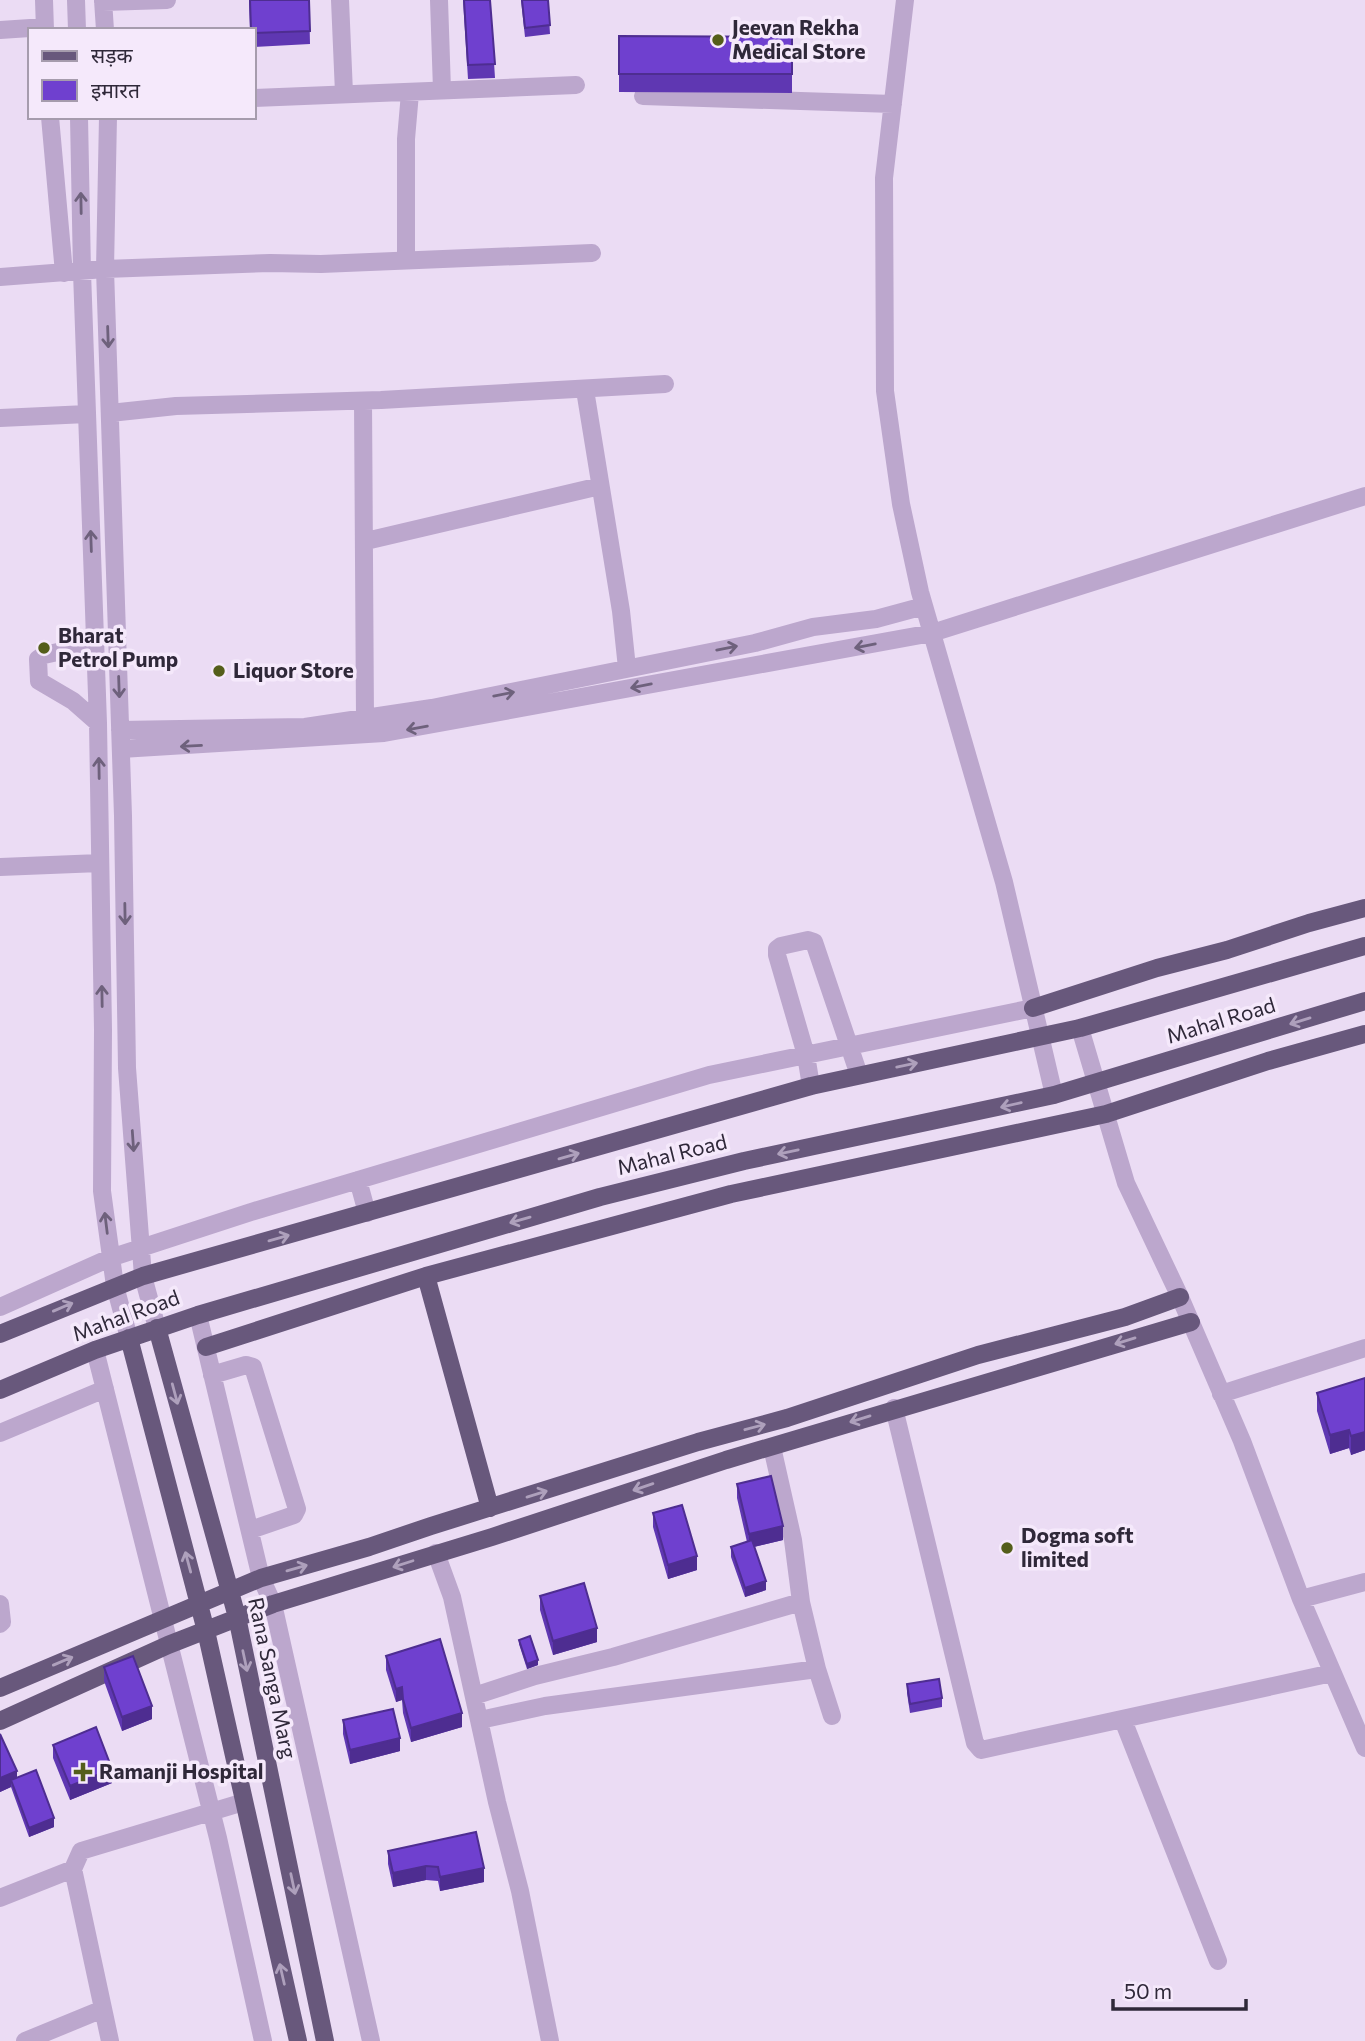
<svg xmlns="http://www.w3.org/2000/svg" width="1365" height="2041" font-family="Commissioner,'Noto Sans Devanagari',sans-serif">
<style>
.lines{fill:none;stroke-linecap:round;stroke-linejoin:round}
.minor{stroke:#bca7cd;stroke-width:18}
.major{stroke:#68587c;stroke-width:18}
.wall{fill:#5f37b2}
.shaded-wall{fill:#4e2d91}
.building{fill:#6f40cf;stroke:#4e2d91;stroke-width:2}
.oneway{stroke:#6e617c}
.oneway2{stroke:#aea0bc}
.poi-dot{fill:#545e1a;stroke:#f5e9fb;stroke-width:2.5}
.labels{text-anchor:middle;stroke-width:7;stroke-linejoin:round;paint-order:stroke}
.poi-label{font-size:21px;font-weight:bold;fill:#2f2839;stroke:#f5e9fb;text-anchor:start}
.street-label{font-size:21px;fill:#2f2839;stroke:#f5e9fb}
</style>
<rect width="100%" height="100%" fill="#ebdcf4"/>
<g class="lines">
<path class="minor" d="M44,0L45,30
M76,0L77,30
M103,0L105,30
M340,0L344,93
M439,0L442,90
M905,0L884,178L885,391L901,504L920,592L1004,882L1054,1095
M103,2L167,0
M0,30L45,27
M643,96L893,104
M254,98L576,85
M50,117L64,273
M79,117L82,272L98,723L103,1030L102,1191L115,1286L129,1338
M108,117L105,269L123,816L127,1068L143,1276L157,1328
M406,260V139L410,93
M0,277L105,269L270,263L321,264L592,253
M585,390L621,611L627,668
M363,401L365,718
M110,413L176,406L381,400L665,384
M0,418L87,414
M366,541L600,486
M95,638L76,648L44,655L38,659L39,681L73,701L98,723
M120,730L305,727L432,708L755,643L813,627L876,619L924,606
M121,749L384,733L932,633L1365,496
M0,867L100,863
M1080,1028L1126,1183L1180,1297L1242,1441L1301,1599L1365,1748
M811,1086L806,1055L777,955V949L781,946L808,940L814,942L859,1075
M358,1180L367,1213
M0,1307L110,1258L251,1212L709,1075L1033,1008
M198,1315L261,1578L273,1604L371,2041
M95,1350L218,1838L263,2041
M212,1375L246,1365L253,1367L297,1509L294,1515L250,1530
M1221,1394L1365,1348
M894,1408L975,1743L981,1750L1332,1673
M0,1433L105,1389
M436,1553L452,1597L497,1802L520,1891L550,2041
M1301,1599L1365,1582
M0,1604L2,1622L0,1624
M817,1669L832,1716
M474,1696L535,1676L613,1657L801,1602L793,1540L772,1447
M480,1720L545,1706L817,1669L801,1602
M1123,1720L1218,1961
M73,1869L110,2041
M0,1898L73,1869L81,1851L244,1802
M25,2041L103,2009"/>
<path class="major" d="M1033,1008L1157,968L1227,950L1309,923L1365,908
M157,1328L237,1617L325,2041
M0,1334L143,1276L811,1086L1080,1028L1365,946
M129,1338L206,1631L298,2041
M206,1347L426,1276
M0,1390L95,1350L198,1315L600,1197L744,1161L1054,1095L1365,1001
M490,1508L426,1276L731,1194L1106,1114L1268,1061L1365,1034
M0,1688L261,1578L369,1547L431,1526L698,1442L787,1418L978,1355L1125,1317L1180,1297
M0,1721L168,1645L273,1604L492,1537L726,1460L1191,1322"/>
</g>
<path class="wall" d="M249,0H309L310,44L254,47V30H250Z
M463,0H490L495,78L468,79Z
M521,0H548L550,34L525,37Z
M619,36L792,37V93L619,92Z
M1365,1378V1450L1351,1455L1349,1448L1330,1454L1317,1411V1393Z
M737,1484L783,1540L754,1547L766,1590L745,1597L731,1557V1547L747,1542L737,1498Z
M653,1513L697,1570L668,1579L653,1527Z
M540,1596L597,1642L553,1655L540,1610Z
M519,1640L538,1665L527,1669L519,1644Z
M386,1656L462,1727L411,1742L403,1713L402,1700L396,1702L386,1670Z
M104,1667L152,1719L122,1731L104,1681Z
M907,1684L942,1698V1707L910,1713L907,1693Z
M343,1720L400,1751L350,1764L343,1734Z
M0,1734L17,1778L54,1827L29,1837L11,1787L0,1792Z
M53,1745L112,1783L70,1800L53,1758Z
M388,1851L484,1882L440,1891L438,1881L426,1880L393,1887L388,1864Z"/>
<path class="shaded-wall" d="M1349,1430V1448L1330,1454V1435Z
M1365,1432V1450L1351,1455V1436Z
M783,1526V1540L749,1548V1534Z
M697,1556V1570L668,1579V1565Z
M766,1581V1590L745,1597V1588Z
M597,1628V1642L553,1655V1641Z
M538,1660V1665L527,1669V1664Z
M402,1687V1700L396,1702V1689Z
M152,1706V1719L122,1731V1717Z
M462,1713V1727L411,1742V1728Z
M400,1738V1751L350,1764V1750Z
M112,1769V1783L70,1800V1786Z
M17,1771V1785L11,1780V1787L0,1792V1778Z
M54,1818V1827L29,1837V1828Z
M426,1866V1880L393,1887V1873Z
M484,1868V1882L440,1891V1877Z"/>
<path class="building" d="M250,0H309L310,31L254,33V30H251Z
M464,0H490L495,64L468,65Z
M522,0H548L550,25L525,28Z
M619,36L792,37V74H619Z
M1365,1378V1432L1351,1436L1349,1430L1330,1435L1317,1393Z
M771,1476L783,1526L749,1534L737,1484Z
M682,1505L697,1556L668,1565L653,1513Z
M752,1540L766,1581L745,1588L731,1547Z
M584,1583L597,1628L553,1641L540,1596Z
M530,1636L538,1660L527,1664L519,1640Z
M440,1639L462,1713L411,1728L403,1699L402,1687L396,1689L386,1656Z
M133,1656L152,1706L122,1717L104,1667Z
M939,1679L942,1698L910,1704L907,1684Z
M393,1709L400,1738L350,1750L343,1720Z
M96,1727L112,1769L70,1786L53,1745Z
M0,1734L17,1771L0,1778Z
M36,1770L54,1818L29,1828L11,1780Z
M476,1832L484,1868L440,1877L438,1867L426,1866L393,1873L388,1851Z"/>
<defs><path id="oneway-shaft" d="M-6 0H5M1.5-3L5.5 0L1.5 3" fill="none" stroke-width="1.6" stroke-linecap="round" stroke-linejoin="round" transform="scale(1.75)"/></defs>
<g class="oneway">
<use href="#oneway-shaft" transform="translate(81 203) rotate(-91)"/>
<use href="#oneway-shaft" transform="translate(108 337) rotate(88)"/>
<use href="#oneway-shaft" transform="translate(91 541) rotate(-92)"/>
<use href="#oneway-shaft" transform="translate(865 646) rotate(169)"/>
<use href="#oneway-shaft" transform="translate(727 648) rotate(-11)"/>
<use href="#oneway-shaft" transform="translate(641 686) rotate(169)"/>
<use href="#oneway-shaft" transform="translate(119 687) rotate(88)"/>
<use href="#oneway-shaft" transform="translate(504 694) rotate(-11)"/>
<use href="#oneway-shaft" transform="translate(417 728) rotate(170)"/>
<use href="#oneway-shaft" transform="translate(191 746) rotate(177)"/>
<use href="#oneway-shaft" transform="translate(99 768) rotate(-91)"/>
<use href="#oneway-shaft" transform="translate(125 914) rotate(89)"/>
<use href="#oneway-shaft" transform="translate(102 996) rotate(-91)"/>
<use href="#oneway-shaft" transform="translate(133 1141) rotate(86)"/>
<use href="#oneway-shaft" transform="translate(106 1223) rotate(-97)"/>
</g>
<g class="oneway2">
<use href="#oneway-shaft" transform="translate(1300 1021) rotate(163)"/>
<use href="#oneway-shaft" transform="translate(907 1065) rotate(-12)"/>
<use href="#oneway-shaft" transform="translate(1011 1105) rotate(167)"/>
<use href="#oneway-shaft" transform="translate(788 1152) rotate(168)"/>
<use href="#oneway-shaft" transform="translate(569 1156) rotate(-16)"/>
<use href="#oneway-shaft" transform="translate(520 1220) rotate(164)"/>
<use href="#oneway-shaft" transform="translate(279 1238) rotate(-16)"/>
<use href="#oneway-shaft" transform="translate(63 1307) rotate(-23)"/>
<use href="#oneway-shaft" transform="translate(1125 1341) rotate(163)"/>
<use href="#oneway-shaft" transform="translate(175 1394) rotate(75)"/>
<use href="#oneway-shaft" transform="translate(860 1419) rotate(163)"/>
<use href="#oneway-shaft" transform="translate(755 1427) rotate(-15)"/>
<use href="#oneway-shaft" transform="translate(643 1487) rotate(161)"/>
<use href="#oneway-shaft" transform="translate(537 1494) rotate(-17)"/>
<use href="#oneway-shaft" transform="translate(188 1562) rotate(-105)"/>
<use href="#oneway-shaft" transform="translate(403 1564) rotate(162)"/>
<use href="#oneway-shaft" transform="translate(297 1568) rotate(-16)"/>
<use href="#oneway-shaft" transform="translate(63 1661) rotate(-23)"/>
<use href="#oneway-shaft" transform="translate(245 1661) rotate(78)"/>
<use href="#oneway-shaft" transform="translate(293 1884) rotate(78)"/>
<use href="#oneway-shaft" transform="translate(282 1974) rotate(-103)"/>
</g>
<g class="poi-dot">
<circle cx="718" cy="40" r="7"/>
<circle cx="44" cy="648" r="7"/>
<circle cx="219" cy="671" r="7"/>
<circle cx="1007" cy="1548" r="7"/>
<path d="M79.5 1761.5h7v7h7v7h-7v7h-7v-7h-7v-7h7z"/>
</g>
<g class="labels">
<g class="poi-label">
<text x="732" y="35">Jeevan Rekha<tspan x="732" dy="24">Medical Store</tspan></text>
<text x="58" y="643">Bharat<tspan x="58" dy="24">Petrol Pump</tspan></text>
<text x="233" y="678">Liquor Store</text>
<text x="1021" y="1543">Dogma soft<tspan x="1021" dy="24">limited</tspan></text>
<text x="99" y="1779">Ramanji Hospital</text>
</g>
<g class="street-label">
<text transform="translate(1221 1021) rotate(-17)" y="7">Mahal Road</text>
<text transform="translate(672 1155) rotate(-14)" y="7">Mahal Road</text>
<text transform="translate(126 1316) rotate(-20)" y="7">Mahal Road</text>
<text transform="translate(272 1678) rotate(78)" y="7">Rana Sanga Marg</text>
</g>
</g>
<rect x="28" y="28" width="228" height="91" fill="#f5e9fb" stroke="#a69cad" stroke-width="2"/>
<rect x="42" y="51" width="35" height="10" fill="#68587c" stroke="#a69cad" stroke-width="2"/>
<text x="91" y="63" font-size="21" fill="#2f2839">सड़क</text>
<rect x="42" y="80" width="35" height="21" fill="#6f40cf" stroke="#a69cad" stroke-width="2"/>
<text x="91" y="98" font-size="21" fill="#2f2839">इमारत</text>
<path d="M1113 1999v10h133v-10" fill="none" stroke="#2f2839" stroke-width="3.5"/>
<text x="1124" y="1999" font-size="21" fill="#2f2839" stroke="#f5e9fb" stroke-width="5" paint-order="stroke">50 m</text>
</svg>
